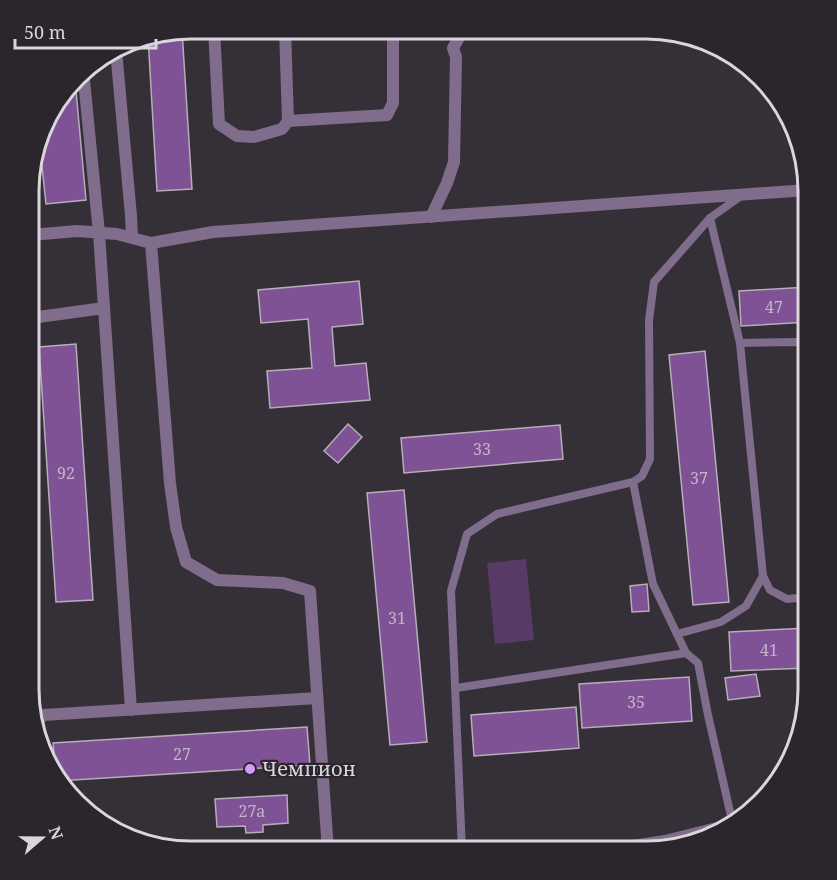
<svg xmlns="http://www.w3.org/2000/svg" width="837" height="880" font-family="'Noto Serif',serif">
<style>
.green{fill:#573a65}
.building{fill:#7f5195;stroke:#b5aeb8;stroke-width:1.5}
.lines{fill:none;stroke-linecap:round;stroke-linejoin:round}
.service{stroke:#806c8b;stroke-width:8}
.minor{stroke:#806c8b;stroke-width:12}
.tertiary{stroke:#806c8b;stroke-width:12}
.poi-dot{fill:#d89af8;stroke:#2b262e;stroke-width:2}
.labels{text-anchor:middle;stroke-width:4.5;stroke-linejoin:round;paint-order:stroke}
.number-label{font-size:16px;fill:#c3b5ca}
.poi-label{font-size:20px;fill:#dad6dc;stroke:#2b262e;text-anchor:start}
.rim{fill:none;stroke:#dad6dc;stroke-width:3}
</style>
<rect width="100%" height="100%" fill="#353038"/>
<path class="green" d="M526,559L534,640L495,644L487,563Z"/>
<path class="building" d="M182,30L192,189L157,191L148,36Z
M75,80L86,200L46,204L39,138L50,110Z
M37,262L39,303H31V263Z
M359,281L363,324L332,327L335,366L366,363L370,400L270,408L267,371L312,368L308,319L261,323L258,290Z
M808,287V322L741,326L739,291Z
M76,344L93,600L56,602L39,347Z
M705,351L729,602L693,605L669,355Z
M348,424L362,437L338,463L324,451Z
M560,425L563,459L404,473L401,438Z
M404,490L427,742L390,745L367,493Z
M647,584L649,611L632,612L630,586Z
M808,628V668L731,671L729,632Z
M756,674L760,696L728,700L725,678Z
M689,677L692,721L582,728L579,684Z
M808,697V699L802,720L801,698Z
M576,707L579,748L474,756L471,715Z
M307,727L310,765L58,781L56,778L53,743Z
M287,795L288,823L263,825V832L246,833L245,826L217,827L215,799Z"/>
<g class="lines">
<path class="service" d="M710,218L740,343L763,576L770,590L787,599L808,597
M740,343L798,342L808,344
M633,482L653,584L686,653
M677,634L721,622L746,606L763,576
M456,688L686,653L698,663L708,715L733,825
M462,851L451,591L467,534L497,514L633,482L642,476L650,459L649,320L654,282L710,218L741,196"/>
<path class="minor" d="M214,29L219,124L237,136L254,137L282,129L288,121L285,29
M116,50L131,216L132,238
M83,70L99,233L131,710
M288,121L387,115L393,103V29
M431,217L447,183L454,162L456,57L453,48L464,29
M31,235L77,231L117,234L151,243
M31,318L104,308
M37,723L43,715L317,698
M328,851L310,591L283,583L217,580L186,562L176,527L170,483L151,243L213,232L808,190"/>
<path class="tertiary" d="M601,851L665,841L737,823"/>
</g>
<circle class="poi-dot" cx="250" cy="769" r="6"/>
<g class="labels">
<g class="number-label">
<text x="774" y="313">47</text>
<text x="482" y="455">33</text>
<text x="66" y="479">92</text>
<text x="699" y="484">37</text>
<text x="397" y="624">31</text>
<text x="769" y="656">41</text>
<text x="636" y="708">35</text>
<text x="182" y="760">27</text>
<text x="252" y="817">27а</text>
</g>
<g class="poi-label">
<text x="262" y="776">Чемпион</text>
</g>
</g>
<path d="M0 0H837V880H0ZM191 39H646A152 152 0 0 1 798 191V689A152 152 0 0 1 646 841H191A152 152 0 0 1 39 689V191A152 152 0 0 1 191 39Z" fill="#2b262e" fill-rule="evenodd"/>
<path class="rim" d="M191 39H646A152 152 0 0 1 798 191V689A152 152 0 0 1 646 841H191A152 152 0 0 1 39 689V191A152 152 0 0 1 191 39Z"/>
<g transform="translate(42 838) rotate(70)" stroke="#2b262e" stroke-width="4.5" paint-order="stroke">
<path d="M0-4.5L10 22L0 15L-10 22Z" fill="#dad6dc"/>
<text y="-9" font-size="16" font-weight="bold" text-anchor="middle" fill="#dad6dc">N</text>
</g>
<path d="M15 39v9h141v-9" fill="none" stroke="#dad6dc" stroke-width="3"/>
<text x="24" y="39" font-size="18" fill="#dad6dc" stroke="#2b262e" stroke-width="4.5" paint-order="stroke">50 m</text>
</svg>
